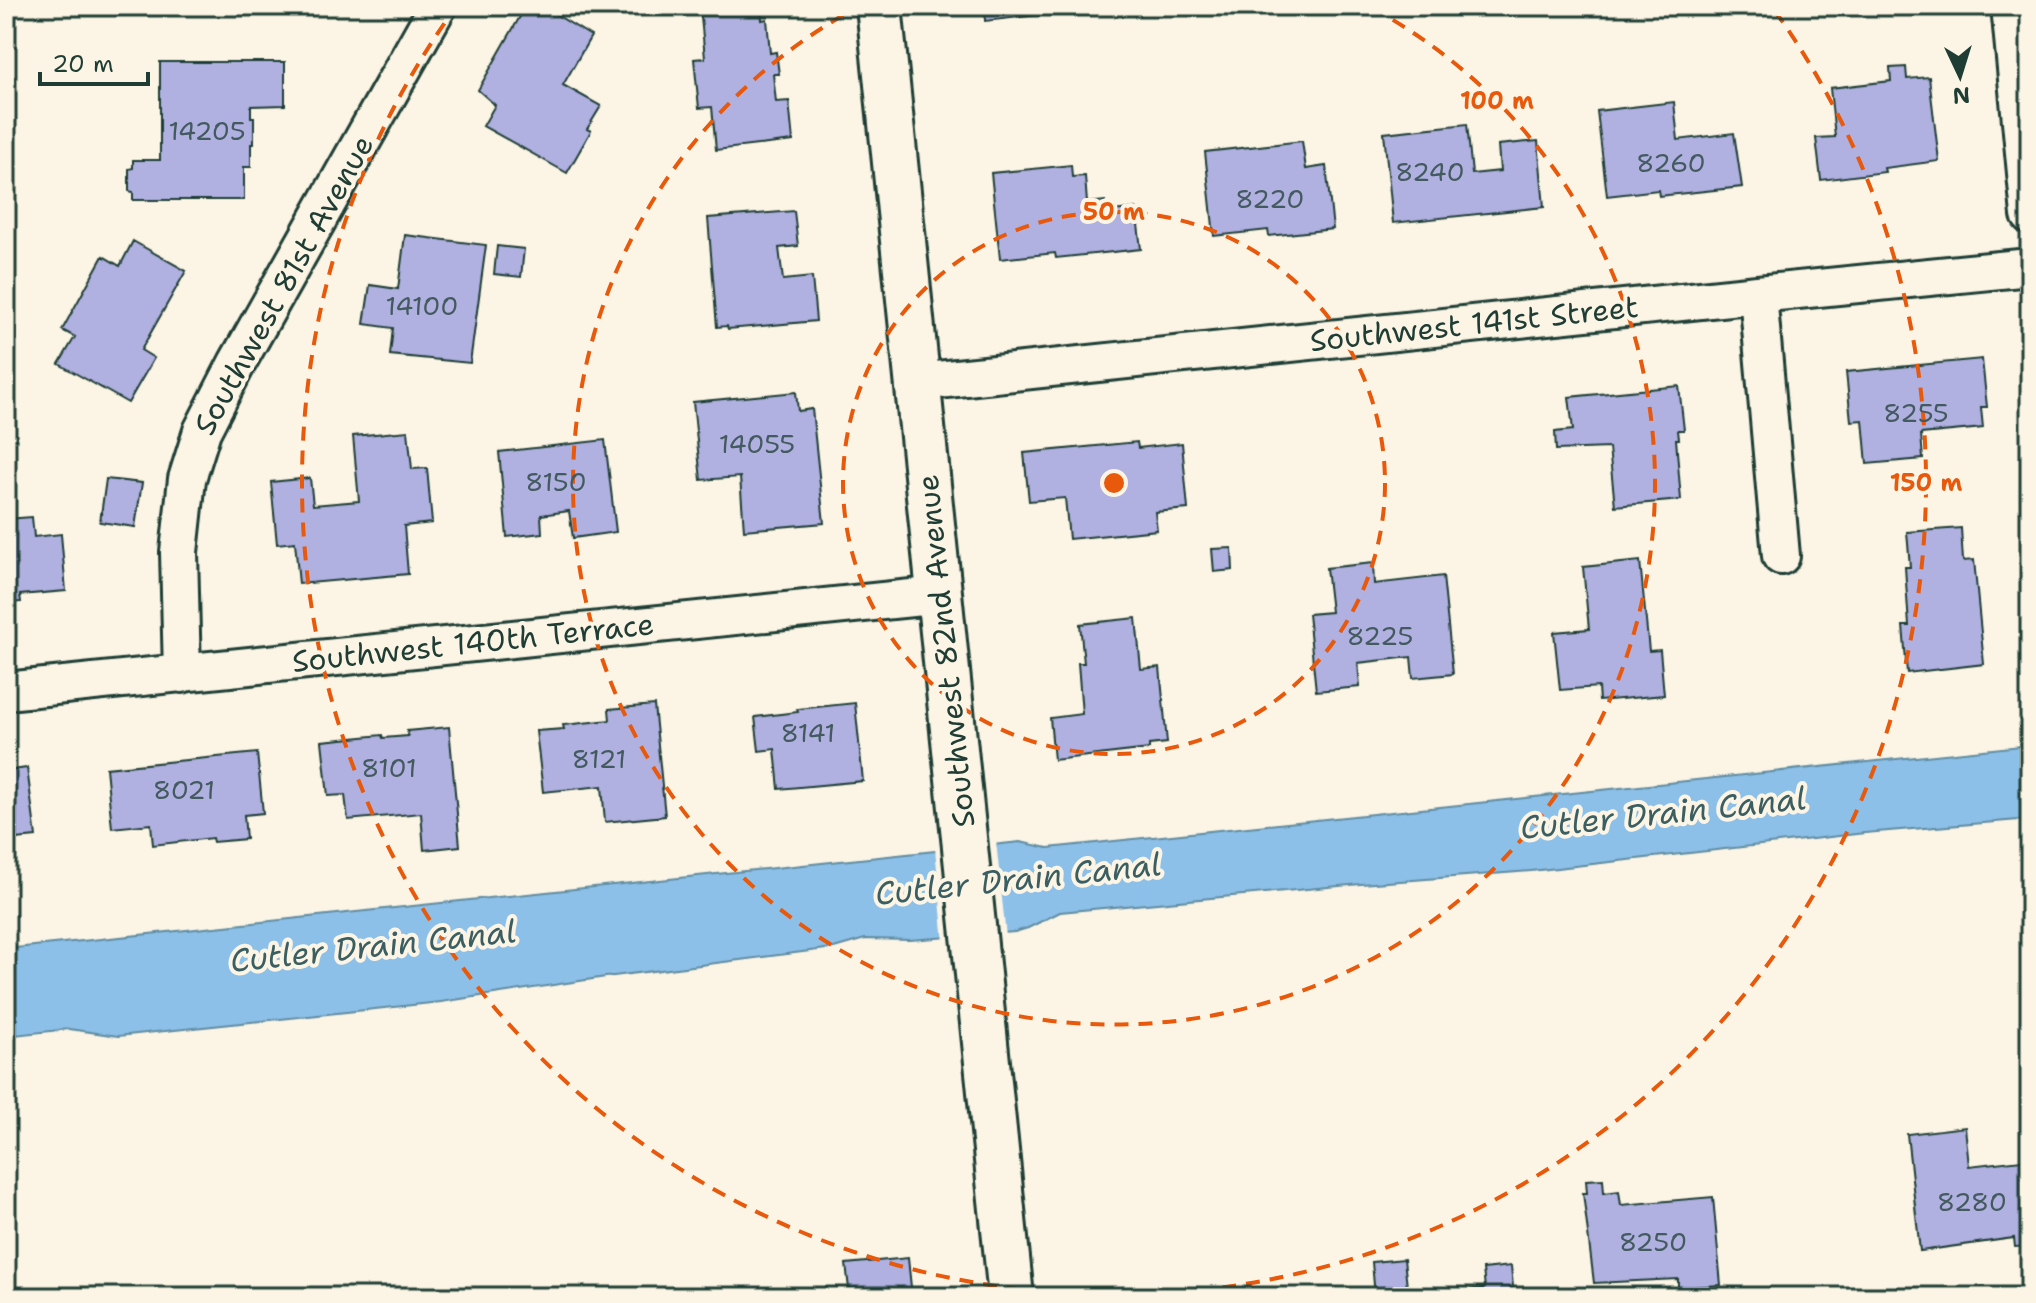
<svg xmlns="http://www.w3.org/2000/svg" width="2036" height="1303" font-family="'Shantell Sans',sans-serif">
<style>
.water{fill:#8cc0e9;stroke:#608ca1;stroke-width:2}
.pier{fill:#fcf5e5}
.building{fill:#b0b0e1;stroke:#1f3d34;stroke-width:2}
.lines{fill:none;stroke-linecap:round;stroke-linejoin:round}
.street-casing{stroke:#1f3d34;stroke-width:42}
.secondary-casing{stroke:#1f3d34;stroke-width:50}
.street{stroke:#fcf5e5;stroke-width:36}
.secondary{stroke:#fcf5e5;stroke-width:44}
.ring{fill:none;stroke:#e8590c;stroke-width:4;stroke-dasharray:14 10}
.labels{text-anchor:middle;stroke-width:8;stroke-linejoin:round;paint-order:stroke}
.number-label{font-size:26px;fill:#435a5f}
.street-label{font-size:30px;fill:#1f3d34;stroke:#fcf5e5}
.water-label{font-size:32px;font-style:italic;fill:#3a5e61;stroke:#fcf5e5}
.centre{fill:#e8590c;stroke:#fcf5e5;stroke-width:4}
.ring-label{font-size:24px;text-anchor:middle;font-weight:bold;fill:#e8590c;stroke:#fcf5e5;stroke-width:8;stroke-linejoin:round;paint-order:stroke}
</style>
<rect width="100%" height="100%" fill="#fcf5e5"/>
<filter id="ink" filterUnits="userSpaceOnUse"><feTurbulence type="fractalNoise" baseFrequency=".0125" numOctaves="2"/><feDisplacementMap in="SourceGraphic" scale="16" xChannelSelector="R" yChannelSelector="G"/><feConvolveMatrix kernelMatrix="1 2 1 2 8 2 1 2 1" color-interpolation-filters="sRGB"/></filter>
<g filter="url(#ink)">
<path class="water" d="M2030,745V819L1865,833L1531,871L1361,884L1060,912L1028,928L1015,932L910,940L865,939L834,948L606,977L441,1002L118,1036L69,1029L6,1036V949L1020,842L1048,848Z"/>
<path class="pier" d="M996,841L1006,937L944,942L935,848Z"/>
<path class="building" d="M526,6H542L591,36L563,85L601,106L587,129L591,131L567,173L483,126L495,105L478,90Z
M761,6L762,20L767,19L770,53L776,52L779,74H773L776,102L789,101L793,141L716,150L712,107L699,108L694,59L705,58L700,7Z
M984,6H1064L1065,12L985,21Z
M160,62H285V105L251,106V117H254V144H251V167H244V200H133V192L129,191V169L133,168V160H160Z
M1906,67L1907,79L1929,77L1939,161L1884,168L1885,172L1821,180L1816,138L1835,137L1830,88L1891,81L1890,68Z
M1674,102L1678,140L1734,133L1742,187L1659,196L1658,190L1607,196L1597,111Z
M1467,124L1472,174L1500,171L1498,145L1538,141L1544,207L1393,223L1384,133Z
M1302,141L1306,169L1326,166L1333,229L1269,236L1268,230L1214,236L1205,152Z
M1071,165L1072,177L1085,176L1087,203L1105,201L1106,212L1136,208L1141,249L1056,258L1055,253L1000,259L991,173Z
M794,211L798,246L779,248L783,280L812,277L816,321L728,329L727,326L717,327L708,218Z
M405,235L486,245L470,363L390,355L393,328L364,324L370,285L398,289Z
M133,241L186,271L141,350L154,358L128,403L59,364L75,337L62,330L103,256L120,266Z
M497,246L524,249L521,277L494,274Z
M1982,359L1987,407H1981L1983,428L1921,434L1923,459L1867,464L1863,420L1851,421L1846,372Z
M1679,386L1684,430H1678L1679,439H1676L1681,500L1615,506L1609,448L1556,450L1555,432L1573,430L1569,397Z
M796,392L798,411L812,409L824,523L744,530L740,477L701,480L693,402Z
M408,431L412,469L427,468L432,523L404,526L408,574L299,584L295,542L277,544L271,482L310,478L313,505L359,501L353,436Z
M605,440L616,532L573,538L569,511L541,515L542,533L507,537L499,452Z
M1137,442L1138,448L1182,443L1188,509L1155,512L1157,530L1069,539L1065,498L1029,501L1024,453Z
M106,479L142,483L135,527L100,522Z
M32,517L34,537L61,534L66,591L20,595L21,602L6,603V519Z
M1961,528L1963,561L1974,560L1984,664L1907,673L1903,626H1909L1905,567H1910L1907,532Z
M1232,548L1233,570L1214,572L1212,549Z
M1640,561L1649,651L1660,650L1664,695L1599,701L1598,687L1560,690L1554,632L1589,629L1583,567Z
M1373,563L1374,584L1443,576L1453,674L1413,678L1411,657L1358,663L1360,687L1316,691L1308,614L1331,612L1326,568Z
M1136,618L1141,669L1160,667L1167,743L1149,745V749L1054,760L1050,718L1082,714L1078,663H1084L1080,624Z
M855,703L863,781L779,789L775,749L759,751L755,717L798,712L797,709Z
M654,705L665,816L605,822L602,786L543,792L536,731L564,729L563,725L610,720L609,709Z
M449,727L460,846L424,850L421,813L348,820L345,795L328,796L322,741L382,735L383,738L408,736L407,731Z
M257,753L263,813L244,815L246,839L213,842L212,838L153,845L151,824L112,828L106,768Z
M27,768L36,837L6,840V771Z
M1965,1127L1969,1166L2030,1159V1246L2015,1247L2014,1238L1920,1251L1907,1134Z
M1603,1179L1604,1193L1619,1191L1621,1205L1713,1197L1721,1285L1678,1288V1279L1594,1283L1583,1193H1587L1586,1180Z
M908,1258L912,1297H850L846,1264Z
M1404,1259L1408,1296L1485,1288L1483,1269L1511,1266L1514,1297H1375L1372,1262Z
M1149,1286L1150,1297H1115L1114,1289Z"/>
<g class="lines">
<g class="street-casing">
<path id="street" d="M2010,6L2030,215
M1758,294L1781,556
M918,382L1758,294L2030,267
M182,674L179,552L187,479L202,431L237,363L438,6
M6,691L941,595"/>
</g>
<g class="secondary-casing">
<path id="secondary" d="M879,6L1011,1297"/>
</g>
<use href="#street" class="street"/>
<use href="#secondary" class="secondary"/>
</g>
</g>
<g class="ring">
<circle cx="1114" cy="483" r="271"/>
<path d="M1372 8A541 541 0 1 1 856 8"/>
<path d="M1775 11A812 812 0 1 1 453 11"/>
</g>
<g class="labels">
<g class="number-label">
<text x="207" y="140">14205</text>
<text x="1671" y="172">8260</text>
<text x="1430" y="181">8240</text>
<text x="1270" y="208">8220</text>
<text x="422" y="315">14100</text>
<text x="1916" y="422">8255</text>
<text x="757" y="453">14055</text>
<text x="556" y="491">8150</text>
<text x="1380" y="645">8225</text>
<text x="808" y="742">8141</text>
<text x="599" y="768">8121</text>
<text x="389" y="777">8101</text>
<text x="184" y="799">8021</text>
<text x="1972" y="1211">8280</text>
<text x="1653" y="1251">8250</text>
</g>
<g class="street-label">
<text transform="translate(284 285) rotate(-61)" y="10">Southwest 81st Avenue</text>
<text transform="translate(1474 324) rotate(-6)" y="10">Southwest 141st Street</text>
<text transform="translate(473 643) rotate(-6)" y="10">Southwest 140th Terrace</text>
<text transform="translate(946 651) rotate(-96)" y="10">Southwest 82nd Avenue</text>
</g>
<g class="water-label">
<text transform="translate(1663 813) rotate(-6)" y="11">Cutler Drain Canal</text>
<text transform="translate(1018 879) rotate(-6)" y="11">Cutler Drain Canal</text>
<text transform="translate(373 946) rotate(-6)" y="11">Cutler Drain Canal</text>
</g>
</g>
<circle cx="1114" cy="483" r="12" class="centre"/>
<g class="ring-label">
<text x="1497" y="109">100 m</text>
<text x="1114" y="220">50 m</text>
<text x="1926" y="491">150 m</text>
</g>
<rect width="2036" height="1303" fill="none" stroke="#fcf5e5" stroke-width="32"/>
<rect x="16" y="16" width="2004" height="1271" fill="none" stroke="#1f3d34" stroke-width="3" filter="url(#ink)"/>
<g transform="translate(1960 76) rotate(176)" stroke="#fcf5e5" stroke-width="6" paint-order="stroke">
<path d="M0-6L14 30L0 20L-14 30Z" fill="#1f3d34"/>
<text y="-12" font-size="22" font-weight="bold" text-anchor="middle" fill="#1f3d34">N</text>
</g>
<path d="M40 72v12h108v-12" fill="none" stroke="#1f3d34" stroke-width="4"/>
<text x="52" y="72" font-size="24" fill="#1f3d34" stroke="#fcf5e5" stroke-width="6" paint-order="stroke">20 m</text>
</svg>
